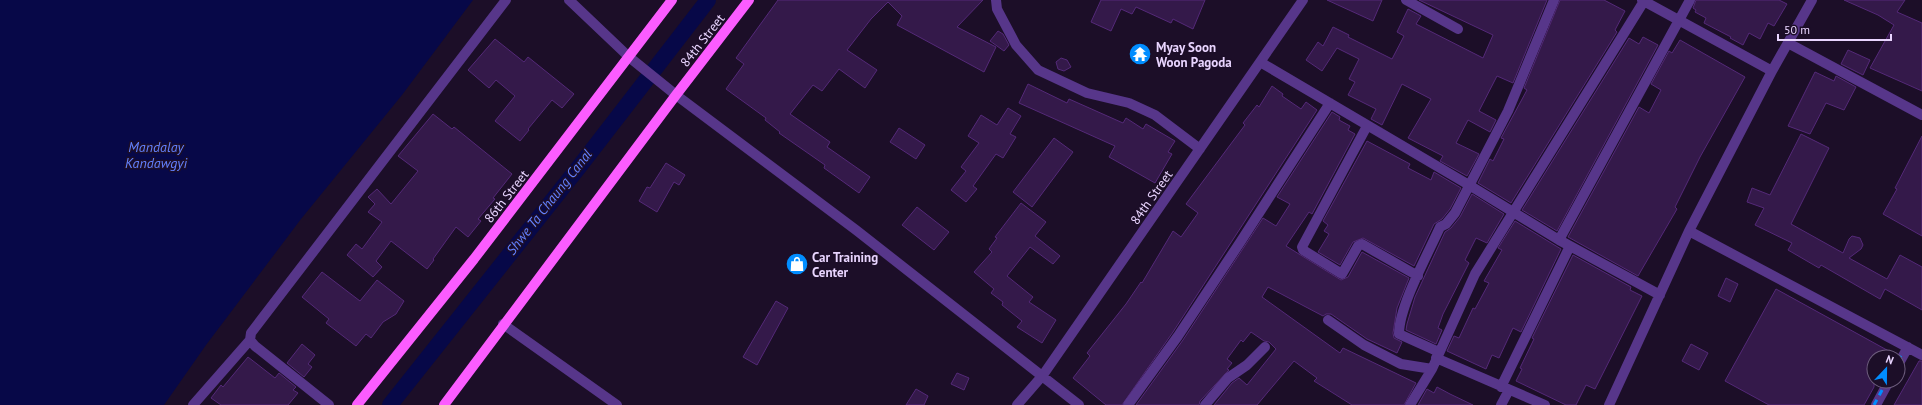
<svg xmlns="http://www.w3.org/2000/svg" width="1922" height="405" font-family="'PT Sans',sans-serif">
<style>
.water{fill:#070848}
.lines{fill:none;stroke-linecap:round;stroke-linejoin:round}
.canal{stroke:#070848;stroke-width:16}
.building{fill:#34194a;stroke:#542978}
.minor{stroke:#57368a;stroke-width:10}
.major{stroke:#fb5cff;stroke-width:10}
.rail{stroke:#018dff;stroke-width:3;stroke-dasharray:6 5;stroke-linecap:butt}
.labels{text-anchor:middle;stroke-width:3;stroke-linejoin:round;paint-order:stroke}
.street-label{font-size:13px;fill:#e9d5ff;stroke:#1c0e28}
.poi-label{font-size:13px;font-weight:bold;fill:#e9d5ff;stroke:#1c0e28;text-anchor:start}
.water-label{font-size:14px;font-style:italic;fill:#6381ff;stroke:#1c0e28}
</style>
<rect width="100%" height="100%" fill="#1c0e28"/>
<path class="water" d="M0,0H473L402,95L301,219L206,345L164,405H0Z"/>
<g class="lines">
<path class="canal" d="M390,405L579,167L708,0"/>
</g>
<path class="building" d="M778,0H983L957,27L996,47L984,72L897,25L902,16L888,2L871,19L847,50L877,70L865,88L839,69L822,91L813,85L790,114L830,142L827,147L870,177L859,193L824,168L825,165L779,133L780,132L765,120L766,118L726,89L744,64L736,58Z
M1101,0H1205L1193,29L1173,19L1171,23L1136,7L1132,14L1121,9L1111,31L1091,22Z
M1327,0H1382L1373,21Z
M1419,0H1547L1513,83L1497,76L1479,111L1496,120L1490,132L1468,120L1456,143L1479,154L1467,176L1440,161L1443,156L1408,138L1431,99L1402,84L1382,125L1371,119L1376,109L1348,95L1355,82L1349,79L1359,59L1337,48L1322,71L1306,60L1318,42L1323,46L1333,27L1349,35L1348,37L1392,59L1404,36L1397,32L1408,9L1421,16L1416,24L1483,58L1493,35Z
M1560,0H1604L1625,11L1615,30L1617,32L1511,203L1478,183L1490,159L1493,161L1504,139L1501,138L1527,90L1524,88Z
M1696,0H1779L1787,4L1774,26L1768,23L1760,39L1749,33L1743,45L1730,38L1731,37L1704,23L1706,18L1695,12L1696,10L1693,8Z
M1844,0H1905L1897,12L1922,23V91L1870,68L1894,25L1878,15Z
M998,31L1003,34L1009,45L1004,51L990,41Z
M1643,37L1658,45L1557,231L1522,210L1629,38L1639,44Z
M495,39L524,62L528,57L574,94L562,108L552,100L528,129L529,130L520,141L495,121L515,96L496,80L489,88L468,70Z
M1680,40L1745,77L1700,157L1675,207L1677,209L1638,276L1568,237L1639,107L1649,113L1661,90L1651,84L1669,51L1672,53Z
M1848,50L1870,60L1863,75L1841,64Z
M1061,58L1067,60L1071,67L1064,71L1058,69L1056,62Z
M1815,72L1834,81L1836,76L1856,87L1844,110L1826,103L1810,134L1788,126Z
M1028,84L1067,103L1069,99L1123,123L1126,118L1143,129L1146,124L1175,141L1168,152L1172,154L1155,183L1109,157L1115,146L1019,103Z
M1272,86L1283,94L1282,96L1301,109L1306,102L1317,110L1173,332L1122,405H1106L1073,378L1090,356L1087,353L1126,304L1141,282L1142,283L1173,231L1181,237L1198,213L1186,204L1245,125L1243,123L1257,105L1259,107Z
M1008,108L1021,116L1010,134L1016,137L1003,158L996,154L973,186L977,189L966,202L951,190L966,171L961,167L979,143L968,136L981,115L997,125Z
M1332,112L1340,117L1339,120L1350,126L1348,130L1355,134L1312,214L1309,212L1286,246L1341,280L1348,277L1362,252L1409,278L1397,308L1393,333L1394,338L1402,342L1397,353L1367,339L1331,314H1326L1323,316L1268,287L1262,297L1340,353L1343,348L1416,383L1404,405H1352L1314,381L1317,378L1294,361L1257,405H1214L1232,383L1239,378L1247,385L1276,349L1269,342L1264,341L1251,332L1243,342L1241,340L1227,359L1232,363L1227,369L1229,370L1200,401L1199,405H1136L1183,340L1263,218L1276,226L1290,204L1277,197Z
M433,114L452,129L454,127L512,174L493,198L495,199L478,219L481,221L468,237L456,227L433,259L434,260L427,269L391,241L376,261L382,267L373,277L347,255L356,244L362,249L382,222L368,212L375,204L368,197L377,189L391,204L418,171L398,156Z
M899,128L925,145L916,159L890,142Z
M1801,134L1829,148L1791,224L1843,253L1849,239L1852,236L1860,238L1863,245L1861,249L1849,258L1887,279L1900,255L1922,267V310L1885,289L1880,299L1821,265L1819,268L1788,250L1792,243L1755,225L1764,208L1747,202L1752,188L1770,195Z
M1922,136V236L1883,214L1897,189L1895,188Z
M1054,138L1073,152L1032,207L1013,192Z
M1367,141L1410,164L1408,168L1431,180L1434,172L1461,188L1450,209L1442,219L1434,224L1414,266L1363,238L1353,242L1340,265L1318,252L1329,234L1324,231L1328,225L1323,221Z
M666,163L685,175L679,185L674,182L657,212L639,201L647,187L650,188Z
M1472,194L1504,214L1487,243L1476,238L1465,260L1469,263L1443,314L1438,328L1442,330L1436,344L1406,330L1407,324L1415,297L1445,232L1451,228L1460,217Z
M1021,203L1046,222L1035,236L1060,256L1053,264L1030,247L1007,276L1033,297L1029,302L1056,320L1042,343L1017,327L1022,321L1002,305L1003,302L991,293L994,289L974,272L992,252L989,249L997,238L995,237Z
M917,207L949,232L934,250L902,225Z
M1515,221L1561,249L1521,332L1513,328L1499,358L1492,355L1486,369L1447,351L1454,336L1459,338L1473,308L1475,309L1489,283L1484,281L1502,250L1498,248Z
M1573,255L1631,287L1630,290L1642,296L1595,389L1586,385L1576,405H1566L1516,381L1522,369L1520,368L1534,339L1532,338Z
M322,272L360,301L377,280L404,301L396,314L383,322L371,338L366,334L356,346L326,323L329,319L302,297Z
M1726,278L1738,284L1730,302L1718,296Z
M1776,289L1896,355L1895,357H1874V387L1864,405H1769L1725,381Z
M776,301L788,308L757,365L743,357Z
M302,344L315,355L308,364L312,367L304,377L287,363Z
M1691,344L1708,353L1699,370L1682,361Z
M248,357L275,378L279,373L296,387L293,390L298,393L288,405H221L211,398L221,385L223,387Z
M1919,361H1922V405H1894Z
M957,373L969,378L964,390L951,384Z
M1437,387L1450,394L1473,405H1418L1427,389L1434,393Z
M916,389L928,396L924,405H906Z"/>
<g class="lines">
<path class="minor" d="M569,0L629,57L676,95L856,230L1079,405
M996,0L997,9L1016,45L1038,70L1087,93L1129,103L1155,115L1200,149
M1406,0L1458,29
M1642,0L1772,71
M1788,43L1922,115
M1260,62L1469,185L1559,240L1660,295
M1367,126L1302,247L1303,250L1342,274L1358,246L1362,244L1418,276
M1689,231L1922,355
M1559,240L1690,0
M1328,320L1364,345L1401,364L1432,369
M503,324L617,405
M1439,352L1399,334C1399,306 1428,254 1440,227L1446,224L1455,213L1508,111L1554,0
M1436,358L1545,405
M1898,365L1908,347
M1501,387L1570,246
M193,405L250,340
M329,405L255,346L250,340L251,333L506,0
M1017,405L1043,375L1303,0
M1128,405L1178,336L1241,241L1330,103
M1205,405L1228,378L1247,365L1265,347
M1410,405L1432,369L1475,274L1644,1
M1501,405L1509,390
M1609,405L1689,231L1772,71L1812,0
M1876,405L1889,381"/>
<path class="major" d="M357,405L474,259L672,0
M444,405L676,95L749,0"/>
<path class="rail" d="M1898,361L1901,355
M1874,405L1887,381"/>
</g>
<defs>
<g id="temple-disc" transform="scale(1.15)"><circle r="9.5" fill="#018dff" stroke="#1c0e28"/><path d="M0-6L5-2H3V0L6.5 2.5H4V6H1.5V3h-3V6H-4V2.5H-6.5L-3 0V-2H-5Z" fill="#fff"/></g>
<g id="shop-disc" transform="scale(1.15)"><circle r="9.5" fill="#018dff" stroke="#1c0e28"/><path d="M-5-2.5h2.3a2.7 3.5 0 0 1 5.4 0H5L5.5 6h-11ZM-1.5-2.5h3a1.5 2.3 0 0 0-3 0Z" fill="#fff"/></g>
</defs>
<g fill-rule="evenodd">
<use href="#temple-disc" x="1140" y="54"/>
<use href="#shop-disc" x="797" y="264"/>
</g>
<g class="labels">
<g class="street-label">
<text transform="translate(702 40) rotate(-52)" y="5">84th Street</text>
<text transform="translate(506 196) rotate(-52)" y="5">86th Street</text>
<text transform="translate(1151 197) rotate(-55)" y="5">84th Street</text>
</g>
<g class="poi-label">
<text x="1156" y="52">Myay Soon<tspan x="1156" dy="15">Woon Pagoda</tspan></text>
<text x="812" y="262">Car Training<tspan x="812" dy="15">Center</tspan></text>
</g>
<g class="water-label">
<text x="156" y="152">Mandalay<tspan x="156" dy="16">Kandawgyi</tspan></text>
<text transform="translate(549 202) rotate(-52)" y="5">Shwe Ta Chaung Canal</text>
</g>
</g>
<g transform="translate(1886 369) rotate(22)"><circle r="19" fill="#1c0e28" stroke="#6e5e7e"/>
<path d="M0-3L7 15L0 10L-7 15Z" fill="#018dff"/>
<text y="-6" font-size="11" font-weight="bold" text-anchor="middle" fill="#e9d5ff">N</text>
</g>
<path d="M1778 34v6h113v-6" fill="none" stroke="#e9d5ff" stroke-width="2"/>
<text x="1784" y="34" font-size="12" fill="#e9d5ff" stroke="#1c0e28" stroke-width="3" paint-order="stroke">50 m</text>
</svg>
